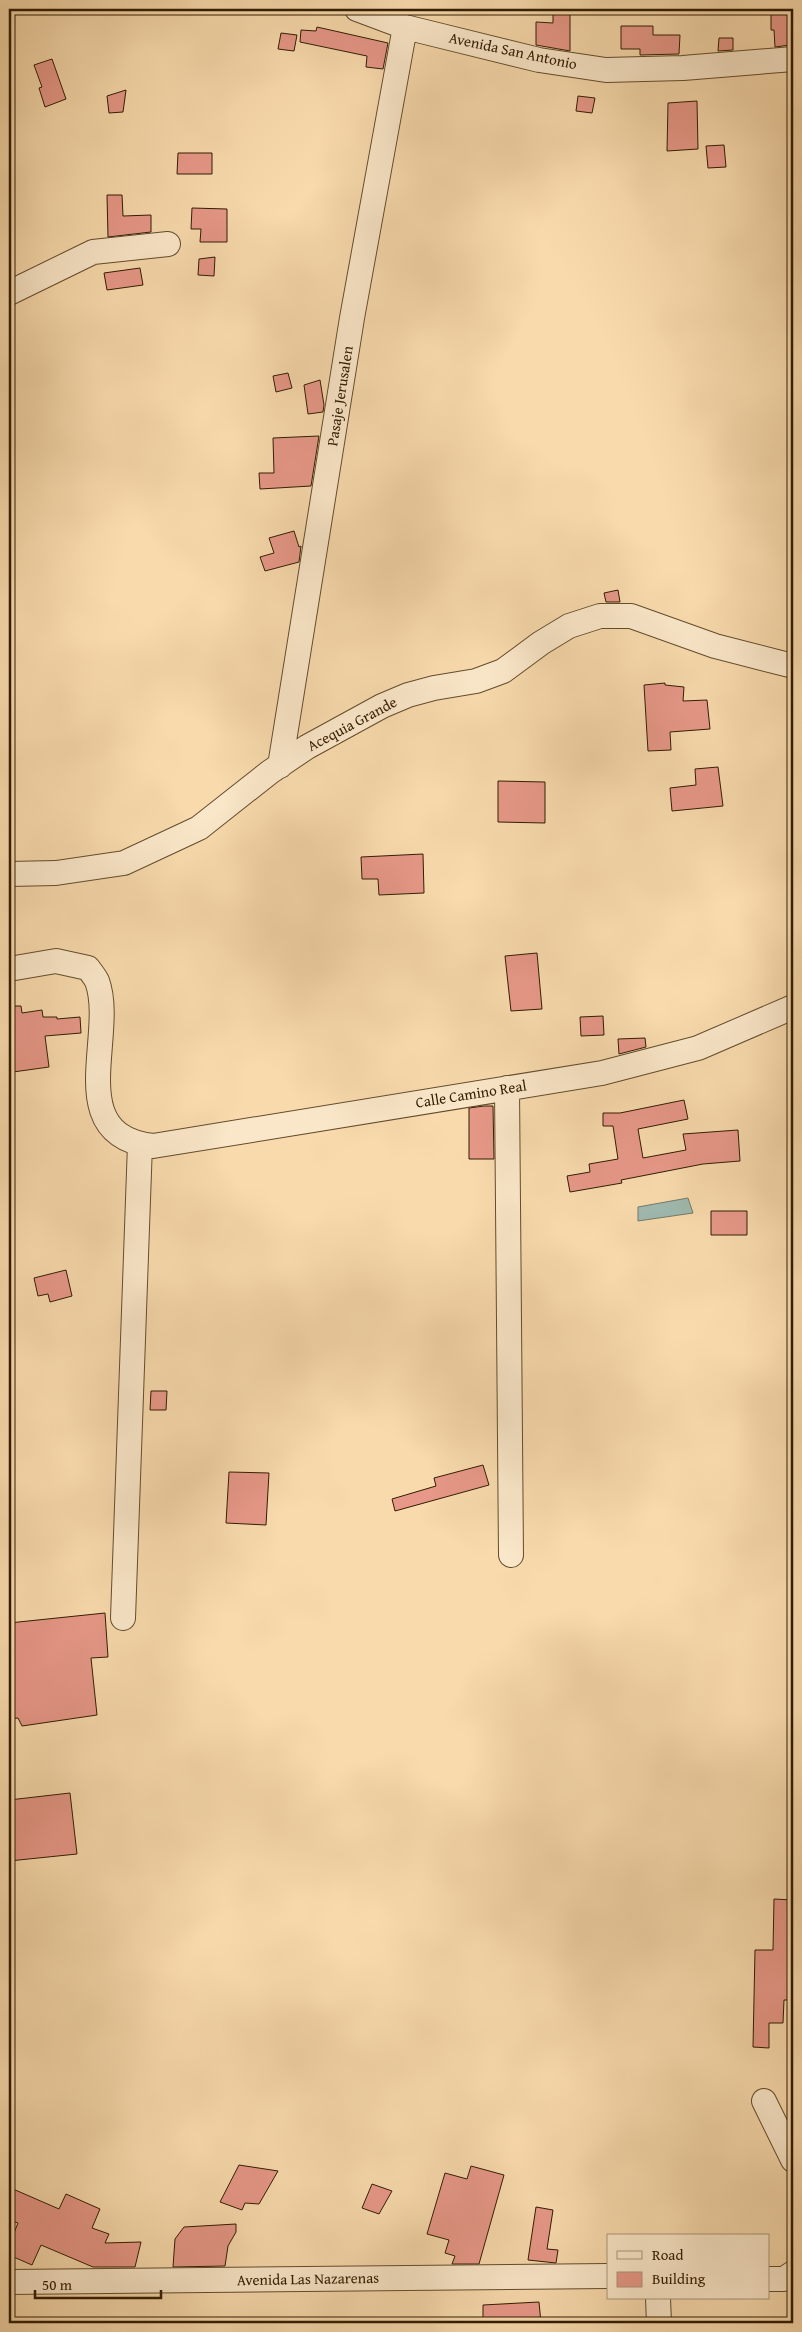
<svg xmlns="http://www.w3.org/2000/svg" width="802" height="2332" font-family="'Gentium Book Plus',serif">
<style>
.water{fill:#9fbab0;stroke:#737b6b}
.building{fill:#e79888;stroke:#311c03}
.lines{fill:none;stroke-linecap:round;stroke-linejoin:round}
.minor-casing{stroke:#634c2d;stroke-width:26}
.minor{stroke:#fae7c9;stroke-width:24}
.labels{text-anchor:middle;stroke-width:4;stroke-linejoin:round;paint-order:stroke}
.street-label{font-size:15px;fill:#311c03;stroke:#fae7c9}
</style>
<rect width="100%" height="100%" fill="#f8daac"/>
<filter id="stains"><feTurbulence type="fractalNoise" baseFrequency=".004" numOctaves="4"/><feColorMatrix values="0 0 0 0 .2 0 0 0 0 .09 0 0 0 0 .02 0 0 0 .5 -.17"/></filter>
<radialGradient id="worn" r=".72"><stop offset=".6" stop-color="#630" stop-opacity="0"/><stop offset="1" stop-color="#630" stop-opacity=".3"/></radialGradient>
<path class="water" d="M688,1198L693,1213L638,1221V1207Z"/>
<path class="building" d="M553,9H570V51L536,45V22L553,23Z
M771,9H787L790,45L775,47L774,30H771Z
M621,26H653V35H680L679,54L640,55V49H621Z
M317,27L388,43L383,69L366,67L367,56L300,42L301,30L316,31Z
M281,33L297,35L294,51L278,49Z
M719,38H733V50L718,51Z
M52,59L66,99L45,107L39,88L42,87L34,65Z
M126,90L123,112L109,113L107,96Z
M578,96L595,98L592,113L576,111Z
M697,101L698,149L667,151L668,103Z
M724,145L726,167L708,168L706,146Z
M178,153H212V174H177Z
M107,195H122L123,216L151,215V232L108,237Z
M192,208L227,209V242H200L201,229H191Z
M215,257L214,276L198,275L199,259Z
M140,268L143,285L107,290L104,273Z
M288,373L292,388L276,392L273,376Z
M320,380L324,405L323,412L308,414L304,385Z
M319,436L311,486L260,489L259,473H274L273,438Z
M294,531L299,547L301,546L299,562L265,571L260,557L274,553L269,538Z
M618,590L620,602H606L604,593Z
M665,683V685L684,687L683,701L707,700L710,729L670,732L671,750L648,751L644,685Z
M718,767L723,806L672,811L670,788L696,785L695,769Z
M498,781L545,782V823L498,822Z
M423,854L424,893L379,895L378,879H362L361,857Z
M537,953L542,1009L511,1011L505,956Z
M9,1006H21L22,1013L42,1010L43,1017H57V1019L80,1017L81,1033L45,1036L49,1067L13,1072Z
M603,1016L604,1035L581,1036L580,1017Z
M645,1038L646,1047L619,1054L618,1039Z
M684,1100L688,1119L638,1129L643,1158L686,1150L683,1134L738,1130L740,1161L703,1164L621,1180L622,1183L570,1192L567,1176L590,1172L589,1164L618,1159L613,1126H603V1113H620Z
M484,1106H493L494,1159H469V1108Z
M711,1211H747V1235H711Z
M66,1270L72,1296L50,1302L48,1294L38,1296L34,1278Z
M151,1391H167L166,1410H150Z
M483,1465L489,1485L395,1511L392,1499L436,1486L434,1478Z
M229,1472L269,1473L266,1525L226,1523Z
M105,1613L108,1657L91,1658L97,1715L22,1726L18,1718L9,1719V1623Z
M70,1793L77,1854L9,1861V1800Z
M774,1899L793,1900V2000H784L783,2023H769V2048L753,2047L755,1950H773Z
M239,2165L278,2171L259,2204L245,2203L242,2210L220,2202Z
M471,2166L504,2175L479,2264H452L455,2256L445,2253L449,2240L427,2234L445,2173L467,2179Z
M372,2184L392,2191L379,2214L362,2208Z
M13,2189L59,2209L66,2194L100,2209L92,2228L109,2234L105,2243L141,2242L135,2267H93L41,2245L32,2265L9,2255V2245L18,2223L9,2220V2198Z
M536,2207L553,2210L547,2249L558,2250L556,2263L528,2260Z
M236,2224V2232L228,2246L225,2266L173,2267L175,2239L184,2227Z
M539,2302L541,2323H483V2305Z"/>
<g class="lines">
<g class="minor-casing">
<path id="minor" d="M357,9L405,27L539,60L606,70L683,68L793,59
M9,293L93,252L168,244
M280,766L352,318L405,27
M9,874L56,873L124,863L199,828L270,772L307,747L382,706L408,695L434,688L476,681L503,671L541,643L569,626L600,616H631L715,646L793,666
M9,969L56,961L88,968C91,972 95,977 97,981C117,1035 61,1135 153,1146L602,1073L698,1048L793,1007
M507,1088L511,1555
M123,1618L140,1144
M764,2101L793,2160
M768,2279H784L793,2273
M9,2282L608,2276
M658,2298L659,2323"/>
</g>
<use href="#minor" class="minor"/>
</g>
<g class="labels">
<g class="street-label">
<text transform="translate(513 51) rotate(12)" y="5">Avenida San Antonio</text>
<text transform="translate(340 396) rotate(-81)" y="5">Pasaje Jerusalen</text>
<text transform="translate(352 724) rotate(-28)" y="5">Acequia Grande</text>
<text transform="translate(471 1094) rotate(-9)" y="5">Calle Camino Real</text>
<text transform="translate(308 2279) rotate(-1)" y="5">Avenida Las Nazarenas</text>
</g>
</g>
<rect width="802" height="2332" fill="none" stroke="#f8daac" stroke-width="30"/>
<rect x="10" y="10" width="782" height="2312" fill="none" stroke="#311c03" stroke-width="2.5"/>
<rect x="15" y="15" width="772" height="2302" fill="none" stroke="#311c03"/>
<rect x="607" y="2234" width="162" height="65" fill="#fae7c9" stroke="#aa967a"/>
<rect x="617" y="2251" width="25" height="8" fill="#fae7c9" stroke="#aa967a"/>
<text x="652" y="2260" font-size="15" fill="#311c03">Road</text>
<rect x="617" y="2272" width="25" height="15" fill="#e79888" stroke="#aa967a"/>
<text x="652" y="2284" font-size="15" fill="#311c03">Building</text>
<path d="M35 2290v8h126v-8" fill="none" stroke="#311c03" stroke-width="2.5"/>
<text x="42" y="2290" font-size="15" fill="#311c03" stroke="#fae7c9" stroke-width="4" paint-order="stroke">50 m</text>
<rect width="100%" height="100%" filter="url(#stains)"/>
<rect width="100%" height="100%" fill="url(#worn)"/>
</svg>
